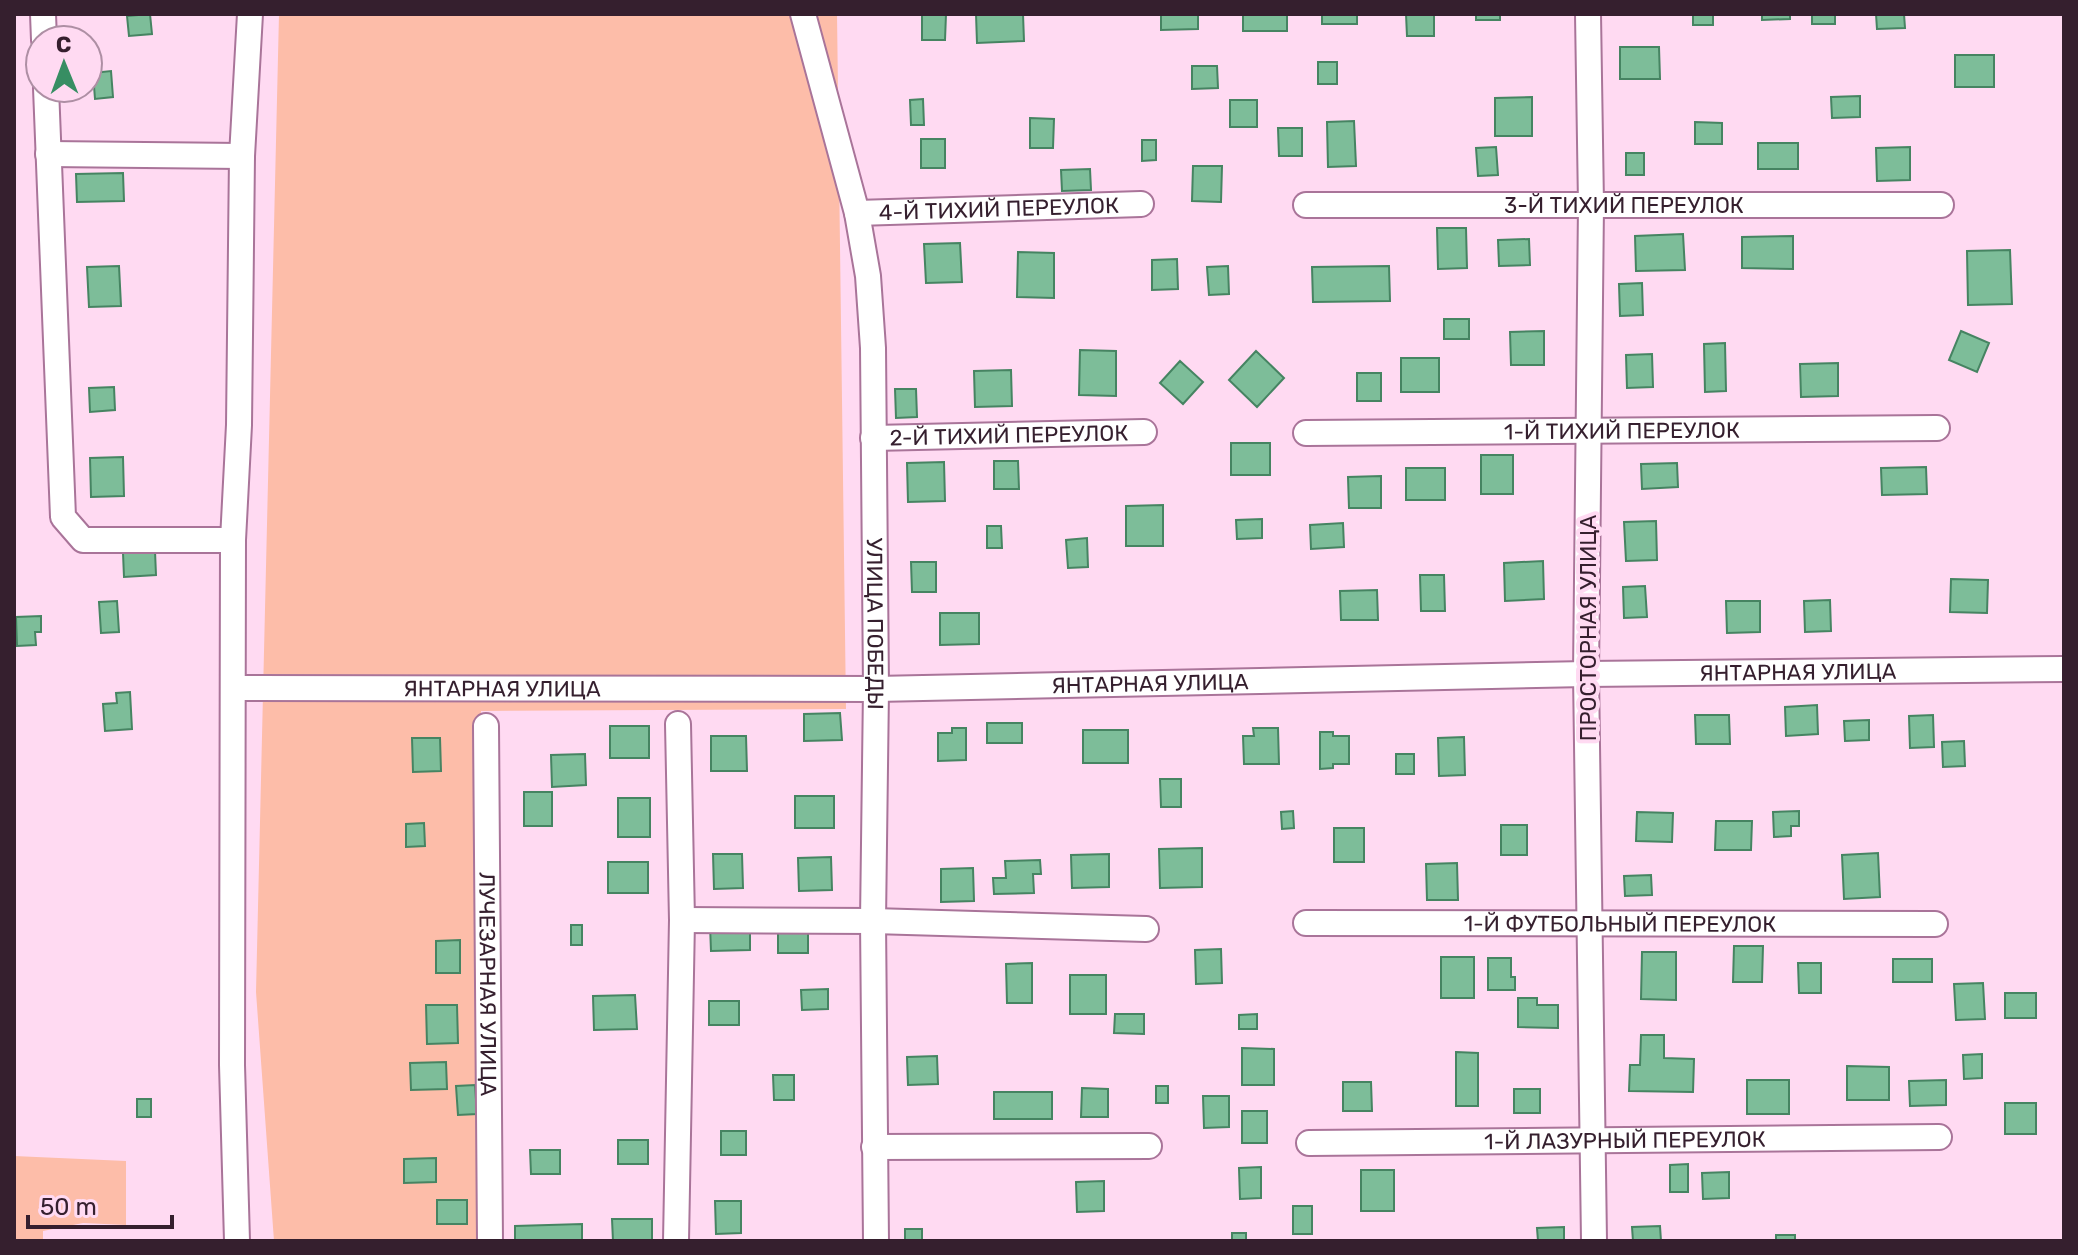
<svg xmlns="http://www.w3.org/2000/svg" width="2078" height="1255" font-family="Rubik,sans-serif">
<style>
.green{fill:#fdbda9}
.building{fill:#7dbd99;stroke:#468462;stroke-width:2}
.lines{fill:none;stroke-linecap:round;stroke-linejoin:round}
.minor-casing{stroke:#a97499;stroke-width:28}
.minor{stroke:#fff;stroke-width:24}
.labels{text-anchor:middle;stroke-width:8;stroke-linejoin:round;paint-order:stroke}
.street-label{font-size:22px;fill:#351f2e;stroke:#ffdaf2}
</style>
<rect width="100%" height="100%" fill="#ffdaf2"/>
<path class="green" d="M279,14H837L846,709L481,711L488,1241H274L256,992Z
M14,1156L126,1161V1225L83,1223L43,1231V1241H14Z"/>
<path class="building" d="M150,14L152,34L129,36L127,16Z
M922,14H946L945,40H922Z
M976,14H1023L1024,41L977,43Z
M1161,14H1198V29L1161,30Z
M1243,14H1287V31H1243Z
M1322,14H1357V24H1322Z
M1406,14H1434V36H1407Z
M1476,14H1500V20H1476Z
M1693,14H1713V25H1693Z
M1762,14H1790V19L1762,20Z
M1812,14H1835V24H1812Z
M1876,14H1904L1905,28L1877,29Z
M1620,47H1659L1660,79H1620Z
M1955,55H1994V87H1955Z
M1318,62H1337V84H1318Z
M1192,66H1217L1218,88L1192,89Z
M111,71L113,97L95,99L93,73Z
M1860,96V117L1832,118L1831,97Z
M1532,97V136H1495V98Z
M923,99L924,125H911L910,100Z
M1230,100H1257V127H1230Z
M1030,118L1054,119L1053,148H1030Z
M1354,121L1356,166L1328,167L1327,122Z
M1695,122L1722,123V144H1695Z
M1278,128H1302V156H1279Z
M921,139H945V168H921Z
M1142,140H1156V160L1142,161Z
M1758,143H1798V169H1758Z
M1496,147L1498,175L1478,176L1476,148Z
M1910,147V180L1877,181L1876,148Z
M1626,153H1644V175H1626Z
M1193,166H1222L1221,202L1192,201Z
M1090,169L1091,190L1062,191L1061,170Z
M123,173L124,201L77,202L76,174Z
M1437,228H1466L1467,268L1438,269Z
M1683,234L1685,270L1636,271L1635,236Z
M1793,236V269L1742,268V237Z
M1529,239L1530,265L1499,266L1498,240Z
M960,243L962,282L926,283L924,244Z
M2010,250L2012,304L1968,305L1967,251Z
M1018,252L1054,253V298L1017,297Z
M1177,259L1178,289L1152,290V260Z
M119,266L121,306L89,307L87,267Z
M1228,266L1229,294L1209,295L1207,267Z
M1389,266L1390,301L1313,302L1312,267Z
M1642,283L1643,315L1620,316L1619,284Z
M1444,319H1469V339H1444Z
M1544,331V365H1511L1510,332Z
M1961,331L1989,343L1977,372L1949,360Z
M1725,343L1726,391L1705,392L1704,344Z
M1080,350L1116,351V396L1079,395Z
M1256,351L1284,378L1257,407L1229,380Z
M1652,354L1653,387L1627,388L1626,355Z
M1401,358H1439V392H1401Z
M1180,361L1203,382L1183,404L1160,383Z
M1838,363V396L1801,397L1800,364Z
M1011,370L1012,406L975,407L974,371Z
M1357,373H1381V401H1357Z
M114,387L115,410L90,412L89,388Z
M895,389H916L917,417L896,418Z
M1231,443H1270V475H1231Z
M1481,455H1513V494H1481Z
M123,457L124,496L91,497L90,458Z
M994,461H1018L1019,489H994Z
M944,462L945,501L908,502L907,463Z
M1677,463L1678,487L1642,489L1641,464Z
M1926,467L1927,494L1882,495L1881,468Z
M1406,468H1445V500H1406Z
M1381,476V508H1349L1348,477Z
M1163,505V546H1126V506Z
M1262,519V538L1237,539L1236,520Z
M1656,521L1657,560L1626,561L1624,522Z
M1343,523L1344,547L1311,549L1310,525Z
M987,526H1001L1002,548H987Z
M1087,538L1088,567L1068,568L1066,540Z
M155,551L156,575L124,577L123,553Z
M1543,561L1544,599L1505,601L1504,563Z
M911,562H936V592H912Z
M1420,575H1444L1445,611H1421Z
M1951,579L1988,580L1987,613L1950,612Z
M1645,586L1647,617L1624,618L1623,587Z
M1377,590L1378,620H1341L1340,591Z
M1830,600L1831,631L1805,632L1804,601Z
M117,601L119,632L101,633L99,602Z
M1726,601H1760V632L1727,633Z
M940,613H979V644L940,645Z
M41,616V632H35L36,645L17,646L16,617Z
M130,692L132,729L105,731L103,704L117,703L116,693Z
M1817,705L1818,734L1786,736L1785,707Z
M840,713L842,740L804,741V714Z
M1695,715H1729L1730,744H1696Z
M1933,715L1934,747L1910,748L1909,716Z
M1869,720V740L1845,741L1844,721Z
M987,723H1022V743H987Z
M610,726H649V758H610Z
M952,728H966V760L938,761V733H952Z
M1253,728H1278L1279,764H1244L1243,736H1254Z
M1083,730H1128V763H1083Z
M1320,732H1333V736H1349V764H1333V768L1320,769Z
M711,736H746L747,771H711Z
M1464,737L1465,775L1439,776L1438,738Z
M412,738H440L441,771L413,772Z
M1964,741L1965,766L1943,767L1942,742Z
M585,754L586,785L552,787L551,755Z
M1396,754H1414V774H1396Z
M1160,779H1181V807H1161Z
M524,792H552V826H524Z
M795,796H834V828H795Z
M618,798H650V837H618Z
M1293,811L1294,828L1282,829L1281,812Z
M1799,811V826H1791V836L1774,837L1773,812Z
M1637,812L1673,813L1672,842L1636,841Z
M1716,821H1752L1751,850H1715Z
M424,823L425,846L406,847V824Z
M1501,825H1527V855H1501Z
M1334,828H1364V862H1334Z
M1202,848V887L1160,888L1159,849Z
M1878,853L1880,897L1844,899L1842,855Z
M713,854H742L743,888L714,889Z
M1109,854V887L1072,888L1071,855Z
M831,857L832,890L799,891L798,858Z
M1040,860L1041,874H1033L1034,893L994,894L993,878H1006L1005,861Z
M608,862H648V893H608Z
M1457,863L1458,900H1427L1426,864Z
M973,868L974,901L941,902V869Z
M1651,875L1652,895L1625,896L1624,876Z
M750,924V950L711,951L710,925Z
M571,925H582V945H571Z
M778,929H808V953H778Z
M460,940V973H436V941Z
M1734,946H1763L1762,982H1733Z
M1221,949L1222,983L1196,984L1195,950Z
M1642,952H1676V1000L1641,999Z
M1441,957H1474V998H1441Z
M1488,958H1511V977H1515V990H1488Z
M1893,959H1932V982H1893Z
M1032,963V1003H1007L1006,964Z
M1798,963H1821V993H1799Z
M1070,975H1106V1014H1070Z
M1983,983L1985,1019L1956,1020L1954,984Z
M828,989V1009L802,1010L801,990Z
M2005,993H2036V1018H2005Z
M635,995L637,1029L594,1030L593,996Z
M1518,998H1537V1005H1558V1028L1518,1027Z
M709,1001H739V1025H709Z
M426,1005H457L458,1043L427,1044Z
M1115,1014H1144V1034L1114,1033Z
M1257,1014V1029H1239V1015Z
M1641,1035H1664V1058L1694,1059L1693,1092L1629,1091L1630,1065H1640Z
M1242,1048L1274,1049V1085H1242Z
M1456,1052L1478,1053V1106H1456Z
M1982,1054V1078L1964,1079L1963,1055Z
M937,1056L938,1084L908,1085L907,1057Z
M446,1062L447,1089L411,1090L410,1063Z
M1847,1066L1889,1067V1100H1847Z
M773,1075H794V1100H774Z
M1747,1080H1789V1114H1747Z
M1946,1080V1105L1910,1106L1909,1081Z
M1343,1082H1371L1372,1111H1343Z
M475,1085L477,1114L458,1115L456,1086Z
M1156,1086H1168V1103H1156Z
M1082,1088L1108,1089V1117H1081Z
M1514,1089H1540V1113H1514Z
M994,1092H1052V1119H994Z
M1203,1096H1229V1127L1204,1128Z
M137,1099H151V1117H137Z
M2005,1103H2036V1134H2005Z
M1242,1111H1267V1143H1242Z
M721,1131H746V1155H721Z
M618,1140H648V1164H618Z
M530,1150H560V1174H531Z
M436,1158V1182L404,1183V1159Z
M1688,1164V1192H1670V1165Z
M1261,1167V1198L1240,1199L1239,1168Z
M1361,1170H1394V1211H1361Z
M1729,1172V1198L1703,1199L1702,1173Z
M1104,1181V1211L1077,1212L1076,1182Z
M437,1200H467V1224H437Z
M715,1201H741V1233L716,1234Z
M1293,1206H1312V1234H1293Z
M612,1219H652V1241H613Z
M582,1224V1241H515V1226Z
M1660,1226L1661,1241H1633L1632,1227Z
M1564,1227V1241H1538L1537,1228Z
M905,1229H922V1241H905Z
M1232,1233H1246V1241H1232Z
M1776,1235H1795V1241H1776Z"/>
<g class="lines">
<g class="minor-casing">
<g id="minor">
<path d="M43,14L44,40"/>
<path id="s1" d="M803,14L857,213L868,276L873,348L876,689L873,921L876,1241"/>
<path d="M1588,14L1591,205L1586,674L1594,1241"/>
<path d="M46,88L63,517L83,540H233"/>
<path d="M48,154L242,156"/>
<path id="s2" d="M1306,205H1941"/>
<path id="s3" d="M857,213L1141,204"/>
<path id="s4" d="M1306,433L1937,428"/>
<path id="s5" d="M873,438L1144,432"/>
<path id="s6" d="M234,688L876,689L1586,674L2064,669"/>
<path id="s7" d="M486,726L490,1241"/>
<path d="M682,920L873,921L1146,929"/>
<path id="s8" d="M1306,923L1935,924"/>
<path id="s9" d="M1309,1143L1939,1137"/>
<path d="M874,1147L1149,1146"/>
<path d="M237,1241L232,1065L233,540L239,425L242,156L250,14"/>
<path d="M676,1241L682,920L678,724"/>
</g>
</g>
<use href="#minor" class="minor"/>
</g>
<g class="labels">
<g class="street-label">
<text dy="8" stroke="none"><textPath href="#s2" startOffset="318">3-Й ТИХИЙ ПЕРЕУЛОК</textPath></text>
<text dy="8" stroke="none"><textPath href="#s3" startOffset="142">4-Й ТИХИЙ ПЕРЕУЛОК</textPath></text>
<text dy="8" stroke="none"><textPath href="#s4" startOffset="316">1-Й ТИХИЙ ПЕРЕУЛОК</textPath></text>
<text dy="8" stroke="none"><textPath href="#s5" startOffset="136">2-Й ТИХИЙ ПЕРЕУЛОК</textPath></text>
<text dy="8" stroke="none"><textPath href="#s1" startOffset="618">УЛИЦА ПОБЕДЫ</textPath></text>
<text transform="translate(1588 628) rotate(-90)" y="8">ПРОСТОРНАЯ УЛИЦА</text>
<text dy="8" stroke="none"><textPath href="#s6" startOffset="1564">ЯНТАРНАЯ УЛИЦА</textPath></text>
<text dy="8" stroke="none"><textPath href="#s6" startOffset="916">ЯНТАРНАЯ УЛИЦА</textPath></text>
<text dy="8" stroke="none"><textPath href="#s6" startOffset="268">ЯНТАРНАЯ УЛИЦА</textPath></text>
<text dy="8" stroke="none"><textPath href="#s8" startOffset="314">1-Й ФУТБОЛЬНЫЙ ПЕРЕУЛОК</textPath></text>
<text dy="8" stroke="none"><textPath href="#s7" startOffset="258">ЛУЧЕЗАРНАЯ УЛИЦА</textPath></text>
<text dy="8" stroke="none"><textPath href="#s9" startOffset="316">1-Й ЛАЗУРНЫЙ ПЕРЕУЛОК</textPath></text>
</g>
</g>
<rect width="2078" height="1255" fill="none" stroke="#351f2e" stroke-width="32"/>
<g transform="translate(64 64) rotate(359)"><circle r="38" fill="#ffdaf2" stroke="#ae8fa4" stroke-width="2"/>
<path d="M0-6L14 30L0 20L-14 30Z" fill="#378e63"/>
<text y="-12" font-size="22" font-weight="bold" text-anchor="middle" fill="#351f2e">С</text>
</g>
<path d="M28 1215v12h144v-12" fill="none" stroke="#351f2e" stroke-width="4"/>
<text x="40" y="1215" font-size="24" fill="#351f2e" stroke="#ffdaf2" stroke-width="6" paint-order="stroke">50 m</text>
</svg>
